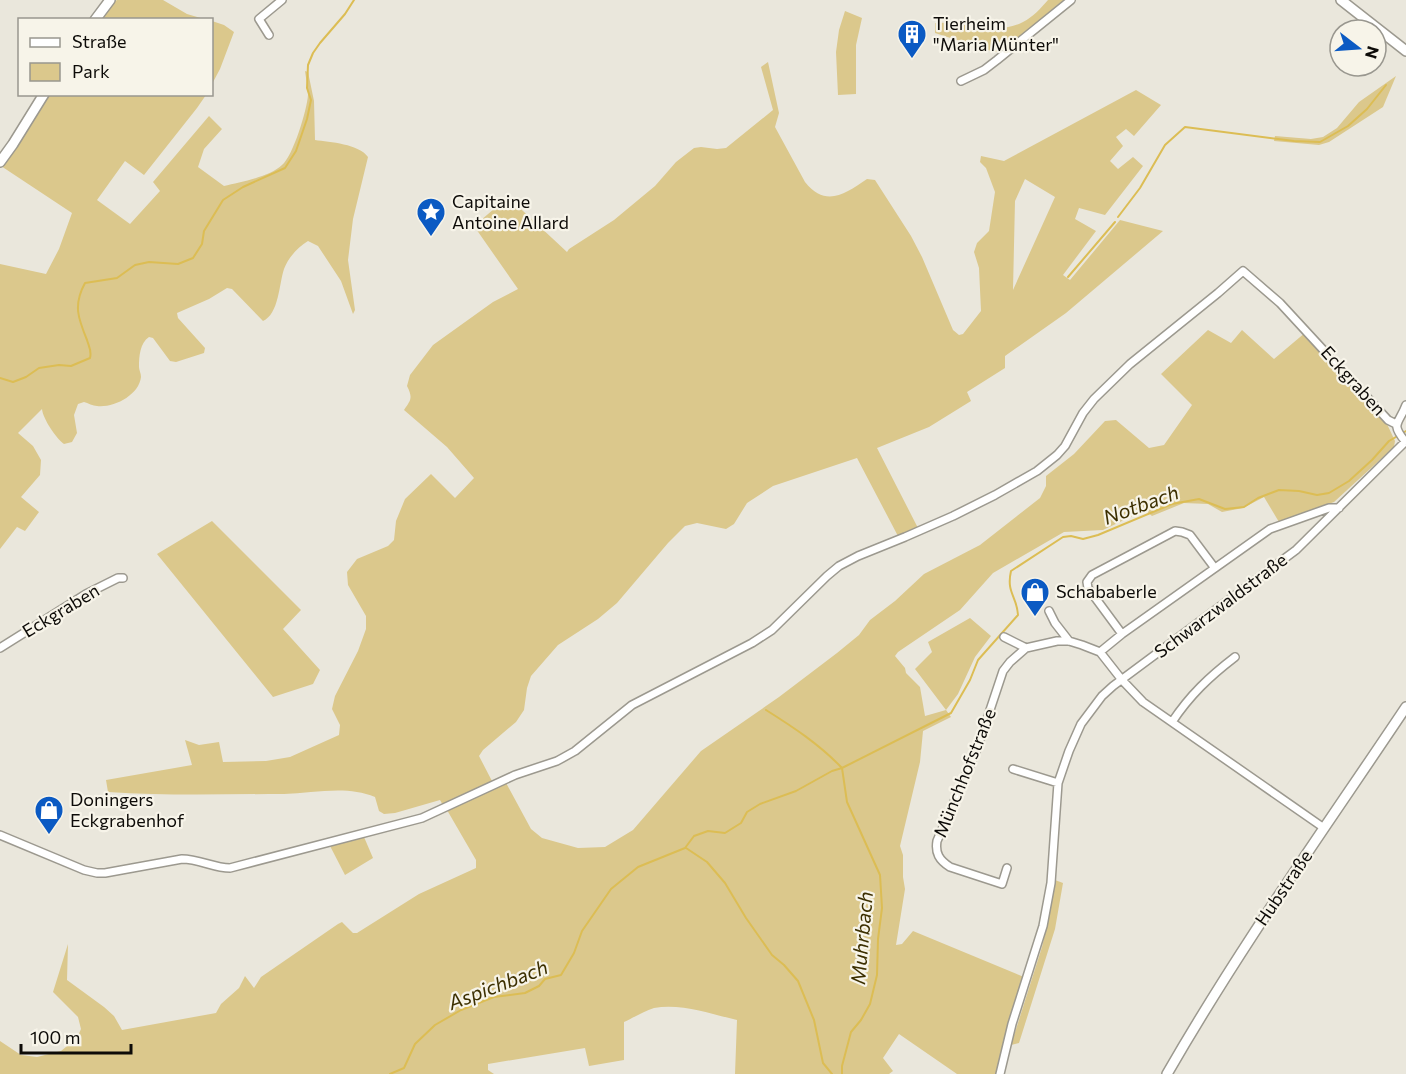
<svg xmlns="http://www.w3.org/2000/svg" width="1406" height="1074" font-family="Commissioner,sans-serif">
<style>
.green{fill:#dbc88c;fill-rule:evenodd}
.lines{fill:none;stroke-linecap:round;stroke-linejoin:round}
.stream{stroke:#dcbd54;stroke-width:2}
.street-casing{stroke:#9c998f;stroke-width:10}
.secondary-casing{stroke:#9c998f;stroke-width:12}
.street{stroke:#fff;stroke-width:7}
.secondary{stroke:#fff;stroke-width:9}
.labels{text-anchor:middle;stroke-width:4.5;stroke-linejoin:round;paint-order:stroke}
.poi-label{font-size:18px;fill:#0d0b08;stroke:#f7f4e9;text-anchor:start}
.street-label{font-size:18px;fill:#0d0b08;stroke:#f7f4e9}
.water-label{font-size:20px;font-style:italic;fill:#3c2f00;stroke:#f7f4e9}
</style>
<rect width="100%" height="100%" fill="#eae7dc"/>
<path class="green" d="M117,0H163L187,14L204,19L101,20L107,7Z
M1048,0H1067L1004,50L994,52L935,33V23C964,20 995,37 1023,22C1033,17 1041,8 1048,0Z
M845,11L862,18L856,45V94L838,95L836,52L839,30Z
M212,21L224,25L234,32L220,69L212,84Z
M768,62L779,113L775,127L805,182C826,208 845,194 867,179L875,180L911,236L922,257L953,330L959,335L963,334L981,311L979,268L974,252L977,243L989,231L995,192L986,168L980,162L981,156L1004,161L1136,90L1161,105L1134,136L1126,129L1116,137L1123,146L1110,161L1118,169L1133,157L1143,166L1105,215L1079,208L1075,219L1096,231L1063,275L1070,280L1120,220L1163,231L1066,313L1005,356V368L967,392L971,401L929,427L877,448L919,530L899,538L857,458L773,486L747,503L734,524L726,529L697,523L685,526L668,543L617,603L598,619L558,645L531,676L527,688L524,710L516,722L483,750L479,756L493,783L444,807L440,800L395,813L384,814L379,811L375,797C347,785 314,793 284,794C225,794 166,796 108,792L106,780L192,765L185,740L199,745L219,742L223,762L266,761L290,757L339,735L340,725L332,709L335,696L358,651L366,629V616L348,585L347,572L357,559L388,546L394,540L396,521L405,499L431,474L455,498L474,478L447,447L404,410C411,400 413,398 407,386L410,375L433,345L493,302L518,289L474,226L508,197L567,252L569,249L614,220L655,186L676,162L694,148L701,147L717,149L726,148L773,110L761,67ZM1025,179L1055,197L1013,290L1015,201Z
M305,71L308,72L314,101L315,140C330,142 359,144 368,157L353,219L348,260L355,310L353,314L341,281L318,246L308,241C298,247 288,258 284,269C279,284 279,314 263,321L232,289L227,288L209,299L177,313L178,318L205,348L204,353L176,362L170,361L153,338L149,337C140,343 139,356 139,367C139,370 141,373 141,377C139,395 114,408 97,406C93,406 88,403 84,402L78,404L74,415L77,433L72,442L64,444C56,438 43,419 42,409L18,433L33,446L41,460L40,475L21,497L39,512L25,531L17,527L0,549V264L46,274L59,249L72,213L1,166L49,95H206L197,108L144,175L125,161L97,200L130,224L160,191L153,182L209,116L222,129L204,149L198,167L224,186C241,182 269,177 282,165C293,156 307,110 308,95C308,87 306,79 305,71Z
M1396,76L1383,107L1329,142L1319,145L1274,141L1275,136L1311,139L1323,137L1337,128L1359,102Z
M1208,330L1231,343L1242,330L1274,359L1306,332L1387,424L1395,441L1394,447L1334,502L1279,522L1264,497L1243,508L1222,512L1208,504L1184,503L1152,516L1145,510L1103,530L1064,532L993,573L960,610L898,652L895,656L905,668L906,673L920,687L925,716L946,710L915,669L932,652L928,642L970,618L991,636L975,657L958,694L946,710L951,717L923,731L920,762L900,846L903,855V877L905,889L896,945L902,944L913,931L1024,977L1009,1019L996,1074H957L899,1034L883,1058L893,1071L889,1074H735L737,1020C711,1014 681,1003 654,1008C644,1011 633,1018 624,1022V1060L589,1066L585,1048L488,1064V1070L494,1074H0V1041L21,1055L37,1057L61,1051L77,1038L81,1029L78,1017L53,992L68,944L67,980L104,1007L114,1016L122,1030L216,1013L221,1004L239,988L245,976L254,988L261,977L338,924L342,922L353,933H357L419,894L476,868V860L447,810L505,781L531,829L542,838L578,848L605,847L633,830L701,751L779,697L837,653L859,635L870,620L895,601L924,574L980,545L1040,498L1046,486V476L1074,454L1105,421L1116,420L1149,448L1164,445L1192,405L1161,374Z
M212,521L301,610L283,629L320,670L313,684L273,697L157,554Z
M364,837L373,858L345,875L329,844Z
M1055,880L1063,883L1055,929L1019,1043L1011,1045L1042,947L1048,921Z"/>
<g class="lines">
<path class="stream" d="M1118,217L1140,188L1165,145L1185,127L1294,141L1320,142L1348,126L1367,109L1386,85
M1068,277L1115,222
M0,378L13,382L26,377L39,368L59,365L71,366L90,358C92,351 89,347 87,340C78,318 73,305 85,283L117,278L135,265L149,262L178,264L193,258L202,244L204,231L223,200L243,187L285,168L296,151L307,119L311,100L307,88L308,65L313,53L320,43L345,14L354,0
M766,710C793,727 819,744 842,768
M842,768L847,802L880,875L882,908L878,939L877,975L870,1004L861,1020L851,1032L842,1066V1074
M686,848L707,862L725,883L746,918L772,955L784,965L798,981L814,1020L823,1063L832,1074
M390,1074L404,1068L415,1044L435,1025L461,1010L494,997L525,993L539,986L545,979L561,975L574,953L582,931L611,889L638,867L685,848L694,836L708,831L725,833L741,823L747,812L760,804L796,791L832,771L842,768L951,713L970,680L978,660L1018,615C1017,596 1006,593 1011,571L1063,537L1071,536L1083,539L1098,535L1172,504L1199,499L1225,509L1244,507L1258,498L1279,490L1299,491L1317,495L1329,493L1349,481L1372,460L1389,441L1406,431"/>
<g class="street-casing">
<path id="street" d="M269,35L259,19L282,0
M961,81L984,70L997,60L1071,0
M1405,441C1390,423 1399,424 1406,405
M1049,611L1055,623L1069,641
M1122,634L1088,588L1087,582L1092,575L1175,531L1182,532L1190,535L1214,567
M1004,637L1026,648
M0,648L86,594L118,578H123
M1100,652L1122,634L1270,529L1329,508H1339
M1172,722C1190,695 1209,677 1235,657
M1013,769L1058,783
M0,835L84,870L97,873H105L182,859C199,859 214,868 230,868L422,818L515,775L557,761L575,751L632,705L752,643L772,630L827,576L839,566L858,556L905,537L953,516L995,495L1037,471L1057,455L1065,446L1083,413L1094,399L1130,364L1218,293L1243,271L1280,303L1388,420L1396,424
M1007,868L1002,884L950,867C939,860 935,853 937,841L977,749L1003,671L1010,662L1026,648L1057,641H1069L1082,645L1100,652L1122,680L1143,702L1324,828
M1000,1074L1012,1024L1043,926L1051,883L1058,783L1069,751L1081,724L1102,696L1113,686L1296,550L1406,441"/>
</g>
<g class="secondary-casing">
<path id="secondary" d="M1341,0L1406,51
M95,20L110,0
M0,162L13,144L44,94
M1167,1074C1240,947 1325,828 1406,707"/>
</g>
<use href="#street" class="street"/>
<use href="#secondary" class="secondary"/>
</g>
<defs>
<g id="building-pin" transform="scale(1.5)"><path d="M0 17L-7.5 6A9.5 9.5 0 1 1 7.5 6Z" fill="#0b5ac3" stroke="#f7f4e9"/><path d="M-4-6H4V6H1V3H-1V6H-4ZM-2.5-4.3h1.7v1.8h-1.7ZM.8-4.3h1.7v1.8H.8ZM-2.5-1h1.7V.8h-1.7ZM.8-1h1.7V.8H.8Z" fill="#fff"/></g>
<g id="sight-pin" transform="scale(1.5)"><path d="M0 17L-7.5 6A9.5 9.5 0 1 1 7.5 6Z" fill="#0b5ac3" stroke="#f7f4e9"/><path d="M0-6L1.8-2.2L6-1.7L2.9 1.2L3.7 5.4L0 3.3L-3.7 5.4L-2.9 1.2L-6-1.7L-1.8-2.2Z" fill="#fff"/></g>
<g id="shop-pin" transform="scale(1.5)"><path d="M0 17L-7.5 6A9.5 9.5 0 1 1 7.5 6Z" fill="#0b5ac3" stroke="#f7f4e9"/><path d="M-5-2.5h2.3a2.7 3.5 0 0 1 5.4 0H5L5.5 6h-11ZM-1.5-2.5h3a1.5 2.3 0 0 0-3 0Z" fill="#fff"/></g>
</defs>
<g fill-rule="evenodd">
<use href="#building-pin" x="912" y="34"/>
<use href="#sight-pin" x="431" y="212"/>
<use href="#shop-pin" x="1035" y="592"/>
<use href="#shop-pin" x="49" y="810"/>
</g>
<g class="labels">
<g class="poi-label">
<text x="933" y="30">Tierheim<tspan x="933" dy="21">"Maria Münter"</tspan></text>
<text x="452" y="208">Capitaine<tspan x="452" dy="21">Antoine Allard</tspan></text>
<text x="1056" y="598">Schababerle</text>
<text x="70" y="806">Doningers<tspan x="70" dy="21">Eckgrabenhof</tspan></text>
</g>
<g class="street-label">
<text transform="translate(1353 381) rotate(48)" y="6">Eckgraben</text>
<text transform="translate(1221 606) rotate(-37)" y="6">Schwarzwaldstraße</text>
<text transform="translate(61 611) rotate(-31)" y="6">Eckgraben</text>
<text transform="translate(965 773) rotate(-68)" y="6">Münchhofstraße</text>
<text transform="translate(1284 888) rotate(-56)" y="6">Hubstraße</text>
</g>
<g class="water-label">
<text transform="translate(1141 505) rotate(-20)" y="7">Notbach</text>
<text transform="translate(862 938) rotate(-85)" y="7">Muhrbach</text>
<text transform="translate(498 985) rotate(-21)" y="7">Aspichbach</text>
</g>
</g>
<rect x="18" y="18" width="195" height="78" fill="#f7f4e9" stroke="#99978f" stroke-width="1.5"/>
<rect x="30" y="38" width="30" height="9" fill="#ffffff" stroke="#99978f" stroke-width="1.5"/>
<text x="72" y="48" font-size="18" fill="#0d0b08">Straße</text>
<rect x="30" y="63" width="30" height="18" fill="#dbc88c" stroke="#99978f" stroke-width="1.5"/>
<text x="72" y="78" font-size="18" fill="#0d0b08">Park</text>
<g transform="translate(1358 48) rotate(107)"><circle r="28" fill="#f7f4e9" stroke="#99978f" stroke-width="1.5"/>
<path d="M0-4.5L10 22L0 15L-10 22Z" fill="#0b5ac3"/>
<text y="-9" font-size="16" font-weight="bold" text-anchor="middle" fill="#0d0b08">N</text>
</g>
<path d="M21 1044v9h110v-9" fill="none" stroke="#0d0b08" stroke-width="3"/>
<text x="30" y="1044" font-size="18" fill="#0d0b08" stroke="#f7f4e9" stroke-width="4.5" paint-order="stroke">100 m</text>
</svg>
